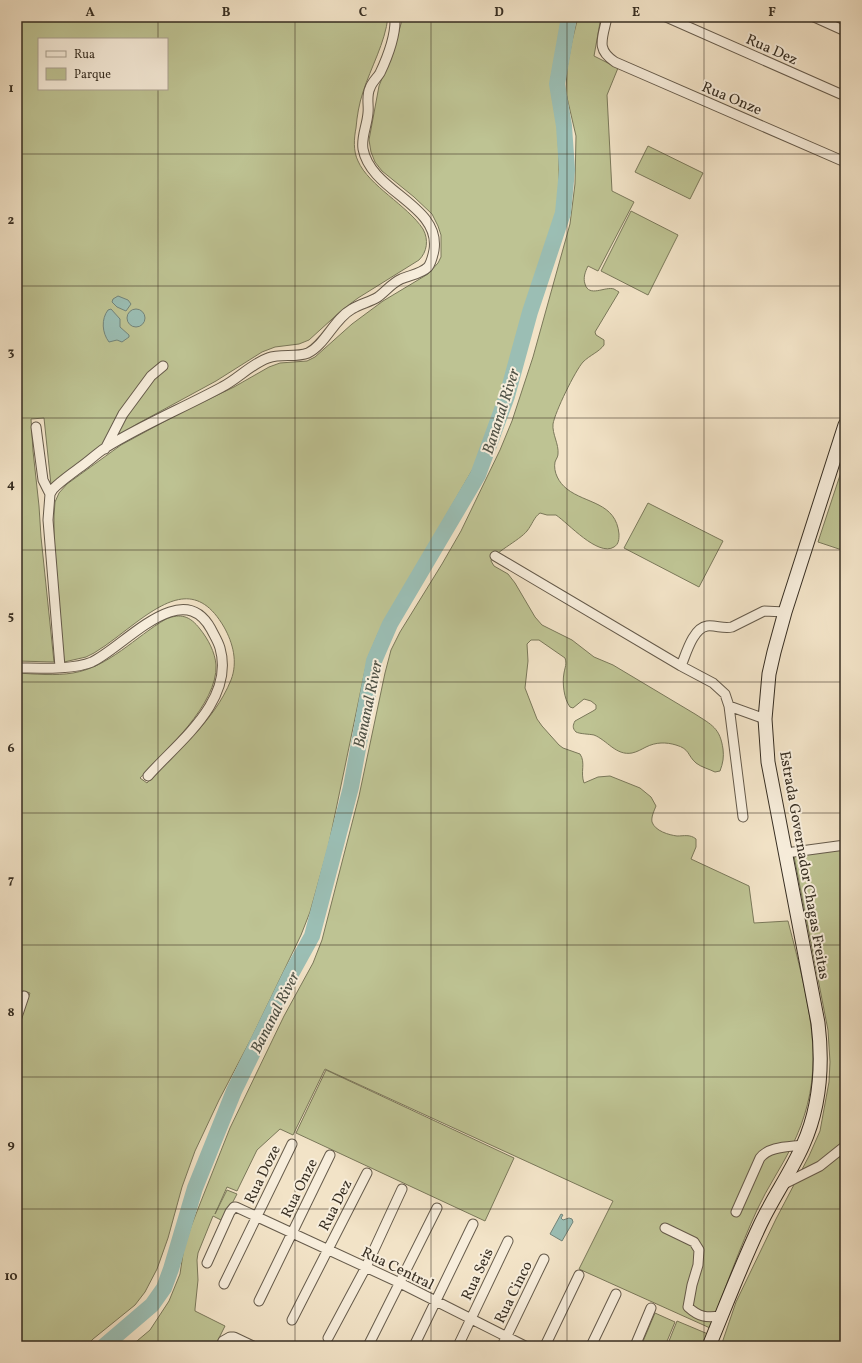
<svg xmlns="http://www.w3.org/2000/svg" width="862" height="1363" font-family="Vollkorn,serif">
<style>
.green{fill:#bec393;stroke:#7a785a;fill-rule:evenodd}
.water{fill:#9bbeb4;stroke:#73847a}
.lines{fill:none;stroke-linecap:round;stroke-linejoin:round}
.river{stroke:#9bbeb4;stroke-width:16}
.street-casing{stroke:#665b4b;stroke-width:11}
.secondary-casing{stroke:#372e22;stroke-width:15}
.street{stroke:#f7eddb;stroke-width:9}
.secondary{stroke:#f7eddb;stroke-width:13}
.grid{fill:none;stroke:#372e22;stroke-width:1;stroke-opacity:0.55}
.labels{text-anchor:middle;stroke-width:4;stroke-linejoin:round;paint-order:stroke}
.street-label{font-size:15px;fill:#372e22;stroke:#f7eddb}
.water-label{font-size:16px;font-style:italic;fill:#505246;stroke:#f7eddb}
.neatline{fill:none;stroke:#372e22;stroke-width:1.5}
.grid-label{font-size:13px;text-anchor:middle;font-weight:bold;fill:#372e22}
</style>
<rect width="100%" height="100%" fill="#f2e3c7"/>
<filter id="stains"><feTurbulence type="fractalNoise" baseFrequency=".005" numOctaves="4"/><feColorMatrix values="0 0 0 0 .2 0 0 0 0 .09 0 0 0 0 .02 0 0 0 .5 -.17"/></filter>
<radialGradient id="worn" r=".72"><stop offset=".6" stop-color="#630" stop-opacity="0"/><stop offset="1" stop-color="#630" stop-opacity=".3"/></radialGradient>
<path class="green" d="M17,17H388C385,43 371,67 363,92C359,104 357,116 356,128C354,138 353,151 358,161C369,186 407,205 423,229C429,240 427,252 419,260L358,298L342,310L309,340L299,344L275,347L262,352L216,381L137,424L112,440L51,485L44,418L31,419L33,451L39,506L41,537L54,662L17,661ZM39,39H167V89H39Z
M403,17H563L551,78L558,128L559,170V203L552,236L533,285L500,395L474,467L378,634L369,655L364,675L328,848L310,912L301,935L252,1037L219,1100L195,1151L182,1187L168,1238L157,1269L145,1292L135,1305L93,1339L86,1346H17V1029L30,993L23,991L17,1004V673C35,674 55,676 73,673C109,667 135,637 166,619C181,613 190,616 200,629C208,639 215,652 216,665C218,704 165,751 140,778L147,783C177,750 214,722 231,680C238,662 233,643 224,627C199,584 171,597 138,621C123,632 109,644 94,653L86,657L64,662L54,539V516L55,502L59,493L67,484L121,445L180,413L234,387L269,367L280,363L307,361L315,357L352,324L383,301L428,274L438,263L441,257V235L438,226L432,214L414,197L382,171L375,162L371,152L369,140L379,86L394,48Z
M578,17H601L594,56L618,68L607,95L612,191L634,202L598,271L588,266C585,272 583,278 585,284C589,298 605,286 614,289C616,290 617,291 619,292L595,332L596,335L604,340V345C599,352 590,355 583,362C575,371 555,412 553,424C552,434 559,444 558,454C558,457 556,459 555,462C553,472 559,483 567,489C586,504 616,502 619,534C619,539 619,544 614,547C598,557 568,523 556,515H547L540,513C534,517 532,525 527,531C520,540 492,554 491,561L494,566L508,574L515,583L535,617L542,625L572,640L594,657L613,665L695,714C712,725 720,728 723,749C724,757 723,763 720,771L715,772C709,769 701,767 696,763C687,755 690,749 676,745C666,742 656,742 646,747C642,749 637,752 632,753C616,756 607,740 594,735C589,734 580,734 576,732C572,728 573,725 575,721L593,711L596,709V705L591,701L584,699L573,708L570,707C564,699 562,683 564,673C565,667 567,664 565,658L539,640H531L527,644L528,661L525,688L537,719L542,726L559,745L563,748L580,754C586,763 580,772 584,783L598,777L610,776L640,788L651,797L656,806C654,811 651,817 652,822C655,831 669,835 677,836C684,836 690,834 696,839V847L691,859L749,886L754,923L788,921C799,964 814,1017 813,1061C813,1090 805,1120 792,1146C781,1168 767,1188 757,1210C740,1247 725,1289 710,1328L579,1269L613,1201L325,1069L293,1135L280,1129L257,1150L237,1191L227,1187L215,1214L227,1190L237,1194L223,1221L213,1216L198,1253L197,1260L198,1280L195,1309V1311L225,1326L215,1346H131L150,1330L169,1301L180,1274L184,1247L192,1224L230,1128L284,1016L313,963L322,940L359,796L385,673L391,650L400,632L442,564L461,531L500,450L512,421L533,357L570,224L575,184L576,136L566,93L567,68L572,41Z
M648,146L703,173L690,199L635,172Z
M631,211L678,235L648,295L601,271Z
M845,460V551L818,542Z
M648,503L723,541L699,587L624,548Z
M845,849V1346H721L736,1302L776,1219L809,1156L820,1131L829,1082L830,1062L828,1030L794,856Z
M326,1070L514,1158L485,1221L296,1133Z
M655,1313L675,1322L665,1346H641Z
M677,1321L708,1334L703,1346H667Z"/>
<path class="water" d="M118,296L128,300L131,304L126,311L117,307L112,302L113,299Z
M111,309L120,319V327L129,335V337L122,342L117,340L109,342C102,333 101,319 108,310Z
M127 318a9 9 0 1 1 18 0a9 9 0 1 1-18 0Z
M561,1214L563,1215L561,1218L563,1220L569,1218L572,1219L573,1222L562,1241L550,1234Z"/>
<g class="lines">
<path class="river" d="M104,1346L152,1305L164,1288L171,1269L195,1188L234,1091L291,974L312,936L351,787L374,661L390,624L478,475L507,396L530,312L563,213L567,170L564,126L557,84L569,17"/>
<g class="street-casing">
<path id="street" d="M607,17C603,38 595,49 615,62L845,162
M666,17L845,96
M814,17L845,31
M36,427L43,480L50,494
M105,449L123,414L151,376L163,366
M495,556L681,666L713,683L725,694L729,706L743,817
M681,666C686,654 693,628 707,626C716,625 723,629 732,627L764,611L785,612
M60,667L48,520L50,494L53,489C61,481 70,475 79,468C88,462 96,454 105,448C142,425 183,408 222,387C238,379 251,364 268,358C281,353 295,358 308,353C325,345 334,319 352,309C360,304 370,302 378,297C386,291 392,283 401,279C410,275 421,274 428,267C431,263 433,255 434,250C441,205 371,192 363,149C361,137 367,126 368,113C369,105 366,96 370,88C372,82 377,78 380,73C388,56 396,36 395,17
M17,668C38,668 73,670 92,662C124,647 182,576 211,629C214,635 218,641 220,648C235,701 178,742 148,776
M729,706L765,719
M786,853L845,845
M17,1017L24,996
M782,1185L820,1166L845,1146
M736,1212L760,1158C769,1146 789,1147 803,1145
M665,1228L694,1242L699,1250L698,1265L692,1285L688,1307C699,1317 706,1318 721,1316
M207,1263L230,1212L234,1207H236L400,1283L525,1346
M224,1284L292,1144
M259,1301L330,1155
M292,1320L367,1173
M328,1338L366,1267L402,1189
M221,1346L223,1341L230,1337H234L253,1346
M368,1346L437,1208
M414,1346L473,1224
M458,1346L508,1241
M502,1346L544,1259
M545,1346L579,1275
M591,1346L616,1294
M635,1346L651,1308"/>
</g>
<g class="secondary-casing">
<path id="secondary" d="M709,1346C726,1305 742,1263 761,1223C774,1196 791,1172 803,1145C820,1107 823,1064 818,1023L768,762L765,719L769,674L774,652L785,612L845,425"/>
</g>
<use href="#street" class="street"/>
<use href="#secondary" class="secondary"/>
</g>
<path class="grid" d="M158,17V39M295,17V1346M431,17V1346M567,17V1346M704,17V1346M158,89V1346M17,154H845M17,286H845M17,418H845M17,550H845M17,682H845M17,813H845M17,945H845M17,1077H845M17,1209H845"/>
<g class="labels">
<g class="street-label">
<text transform="translate(772 49) rotate(24)" y="5">Rua Dez</text>
<text transform="translate(732 98) rotate(23)" y="5">Rua Onze</text>
<text transform="translate(805 865) rotate(80)" y="5">Estrada Governador Chagas Freitas</text>
<text transform="translate(262 1174) rotate(-64)" y="5">Rua Doze</text>
<text transform="translate(299 1188) rotate(-64)" y="5">Rua Onze</text>
<text transform="translate(335 1205) rotate(-63)" y="5">Rua Dez</text>
<text transform="translate(398 1268) rotate(26)" y="5">Rua Central</text>
<text transform="translate(477 1274) rotate(-65)" y="5">Rua Seis</text>
<text transform="translate(513 1292) rotate(-64)" y="5">Rua Cinco</text>
</g>
<g class="water-label">
<text transform="translate(500 411) rotate(-72)" y="6">Bananal River</text>
<text transform="translate(367 704) rotate(-78)" y="6">Bananal River</text>
<text transform="translate(274 1012) rotate(-63)" y="6">Bananal River</text>
</g>
</g>
<rect width="862" height="1363" fill="none" stroke="#f2e3c7" stroke-width="44"/>
<rect x="38" y="38" width="130" height="52" fill="#f7eddb" stroke="#aaa191"/>
<rect x="46" y="51" width="20" height="6" fill="#f7eddb" stroke="#aaa191"/>
<text x="74" y="58" font-size="12" fill="#372e22">Rua</text>
<rect x="46" y="68" width="20" height="12" fill="#bec393" stroke="#aaa191"/>
<text x="74" y="78" font-size="12" fill="#372e22">Parque</text>
<rect x="22" y="22" width="818" height="1319" class="neatline"/>
<g class="grid-label">
<text x="90" y="16">A</text>
<text x="226" y="16">B</text>
<text x="363" y="16">C</text>
<text x="499" y="16">D</text>
<text x="636" y="16">E</text>
<text x="772" y="16">F</text>
<text x="11" y="92">1</text>
<text x="11" y="224">2</text>
<text x="11" y="356">3</text>
<text x="11" y="488">4</text>
<text x="11" y="620">5</text>
<text x="11" y="752">6</text>
<text x="11" y="884">7</text>
<text x="11" y="1016">8</text>
<text x="11" y="1148">9</text>
<text x="11" y="1280">10</text>
</g>
<rect width="100%" height="100%" filter="url(#stains)"/>
<rect width="100%" height="100%" fill="url(#worn)"/>
</svg>
